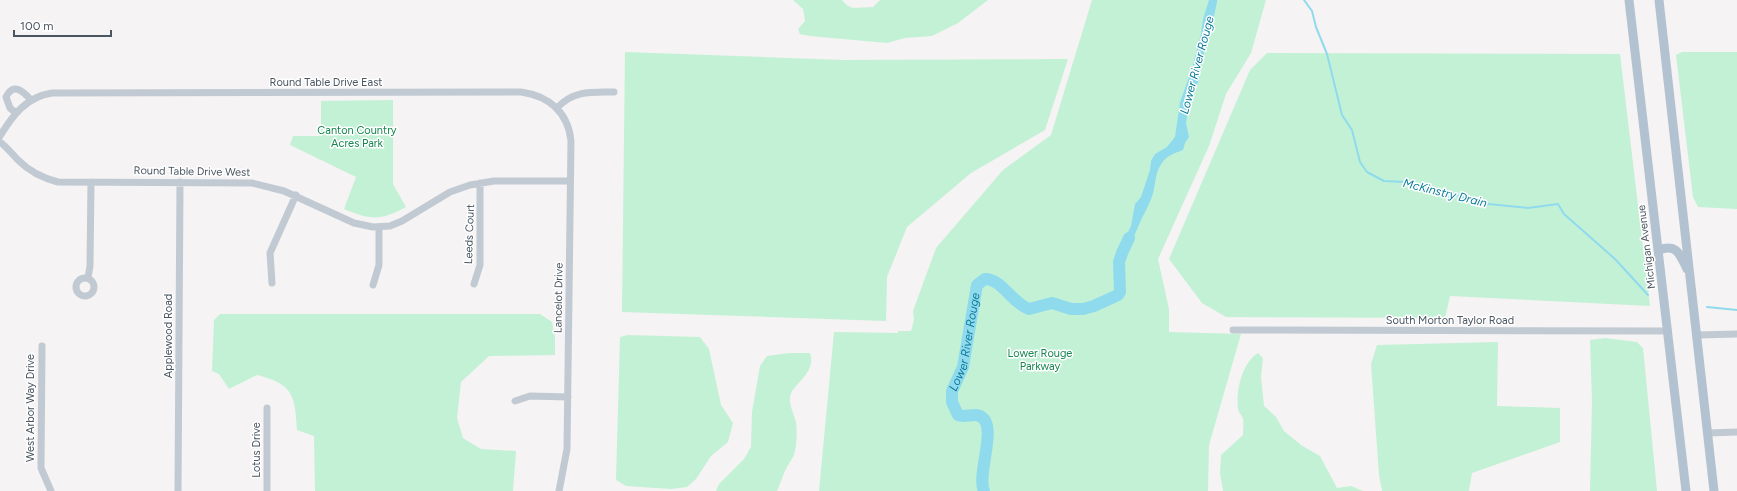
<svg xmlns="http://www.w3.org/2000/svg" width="1737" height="491" font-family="Figtree,sans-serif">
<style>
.green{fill:#c3f1d5}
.water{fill:#90daee}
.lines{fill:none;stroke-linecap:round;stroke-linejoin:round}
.stream{stroke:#90daee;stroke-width:2}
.river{stroke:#90daee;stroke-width:12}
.minor{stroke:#c1cad2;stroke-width:7}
.major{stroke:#b3c2d1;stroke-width:9}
.labels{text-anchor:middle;stroke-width:3;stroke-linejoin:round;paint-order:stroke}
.street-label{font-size:11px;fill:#4a5661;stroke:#fff}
.park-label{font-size:11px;fill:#17864f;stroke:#fff}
.water-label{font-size:12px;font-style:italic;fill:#0c7c9b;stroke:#fff}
</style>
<rect width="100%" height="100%" fill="#f5f3f3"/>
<path class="green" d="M793,0H842L848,6L853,8L873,7L880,0H988L958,23L932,36L905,38L887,43L810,36L800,34L798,29L805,21L803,9Z
M1092,0H1266L1251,53L1226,94L1209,146L1158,259L1169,309V332L1241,334L1209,445L1208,491H819L834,332L898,333V331H911L914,320L913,311L936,248L1003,170L1051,135Z
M625,52L843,60L1068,59L1045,130L971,173L907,227L887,277L886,321L622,312Z
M1682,52H1737V209L1698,207L1693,197L1676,55Z
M1267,53L1620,54L1650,306L1450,296L1445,318L1226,317L1202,303L1169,259L1250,70Z
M393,100V184L406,207C380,221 371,220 344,209L356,177L290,145L293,136H321V101Z
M220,314H540L552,322L555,338V355L489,356L461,382L457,418L463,438L481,449L516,451L513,491H315L314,436L297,430C295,395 293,384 257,375L229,389L219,374L212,371L214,320Z
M628,335L700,337L709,349L721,405L733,423L728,442L711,456L696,479L687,487L671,489L626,486L616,480L620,337Z
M1605,338L1637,342L1643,348L1657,491H1590L1592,402L1590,340Z
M1498,342L1497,406L1560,408V442L1472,473L1469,491H1382L1379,475L1371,364L1377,345Z
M789,353H810C817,375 790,385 790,398C789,405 794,414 796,422C797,431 797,446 794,455C791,461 787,466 785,471C782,478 780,484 777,491H716L719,484L744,459L751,447L752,412L760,366L767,356Z
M1258,353L1263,358L1261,377L1264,406L1276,417L1284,431L1301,445L1320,456L1337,488L1351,486L1363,491H1223L1220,473L1221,455L1243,435C1243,430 1244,424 1243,419C1242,415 1238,412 1238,408C1236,390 1242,363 1258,353Z"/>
<path class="water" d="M1209,0H1217V2L1211,31L1201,62L1199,80L1189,102L1186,123L1189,137L1185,143L1183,150C1175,153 1166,156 1162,163C1155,172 1156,183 1153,193C1151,201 1147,208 1143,216C1136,230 1134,241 1122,253V244L1131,226L1135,204L1141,197L1150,170L1151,161L1155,154L1167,147L1175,137L1180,102L1192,69L1201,34L1203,19Z"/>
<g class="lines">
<path class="stream" d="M1304,0L1312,11L1316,27L1327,54L1342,115L1352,130L1360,162L1367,172L1384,181L1406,182L1424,189L1448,192L1478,203L1528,208L1558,204L1564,214L1615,259L1648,295
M1707,307L1737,310"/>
<path class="river" id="s1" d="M984,491C976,474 999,425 980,416C973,413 965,418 958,415L952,402V391L963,367L977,285L985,279C1002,279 1012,303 1029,309L1052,303L1071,309H1083L1094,306L1118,295L1120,292L1119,262L1122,253L1129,238"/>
<path class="minor" d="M557,108C573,90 592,92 614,92
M16,113L10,108L6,97C13,83 22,90 30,99
M0,136C13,115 26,97 52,93L521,92C549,96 568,112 571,141L567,449L559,491
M0,142C7,147 12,154 18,160C30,172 42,178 58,182L252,183L284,191L354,223L373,227L390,226L402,221L450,192L470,185L494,181H570
M76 287a9 9 0 1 1 18 0a9 9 0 1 1-18 0Z
M88,278L90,266L91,182
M272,283L270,253L296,195
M474,284L480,265V183
M373,285L379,265V227
M1233,330L1667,331
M1697,335L1737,334
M42,346L41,468L51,491
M515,401L530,396L568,397
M267,408V491
M1708,433L1737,432
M178,491L180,182"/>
<path class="major" d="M1629,0L1686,491
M1659,0L1714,491
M1659,250C1677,243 1680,255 1687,269"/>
</g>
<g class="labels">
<g class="street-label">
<text x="326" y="86">Round Table Drive East</text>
<text transform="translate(192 171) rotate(1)" y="4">Round Table Drive West</text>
<text transform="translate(469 234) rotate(-88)" y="4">Leeds Court</text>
<text transform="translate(1646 247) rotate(-97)" y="4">Michigan Avenue</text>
<text transform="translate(558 298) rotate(-89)" y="4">Lancelot Drive</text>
<text x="1450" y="324">South Morton Taylor Road</text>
<text transform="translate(168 336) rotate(-90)" y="4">Applewood Road</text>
<text transform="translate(30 408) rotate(-90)" y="4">West Arbor Way Drive</text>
<text transform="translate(256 450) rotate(-90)" y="4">Lotus Drive</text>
</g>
<g class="park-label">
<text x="357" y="134">Canton Country<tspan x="357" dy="13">Acres Park</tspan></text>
<text x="1040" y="357">Lower Rouge<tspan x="1040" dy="13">Parkway</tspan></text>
</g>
<g class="water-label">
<text transform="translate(1197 65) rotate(-75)" y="4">Lower River Rouge</text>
<text transform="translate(1445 193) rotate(14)" y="4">McKinstry Drain</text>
<text dy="4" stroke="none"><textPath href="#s1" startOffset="177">Lower River Rouge</textPath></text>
</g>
</g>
<path d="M14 30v6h97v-6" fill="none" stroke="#4a5661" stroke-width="2"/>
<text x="20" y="30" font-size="12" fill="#4a5661" stroke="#ffffff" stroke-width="3" paint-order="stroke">100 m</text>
</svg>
